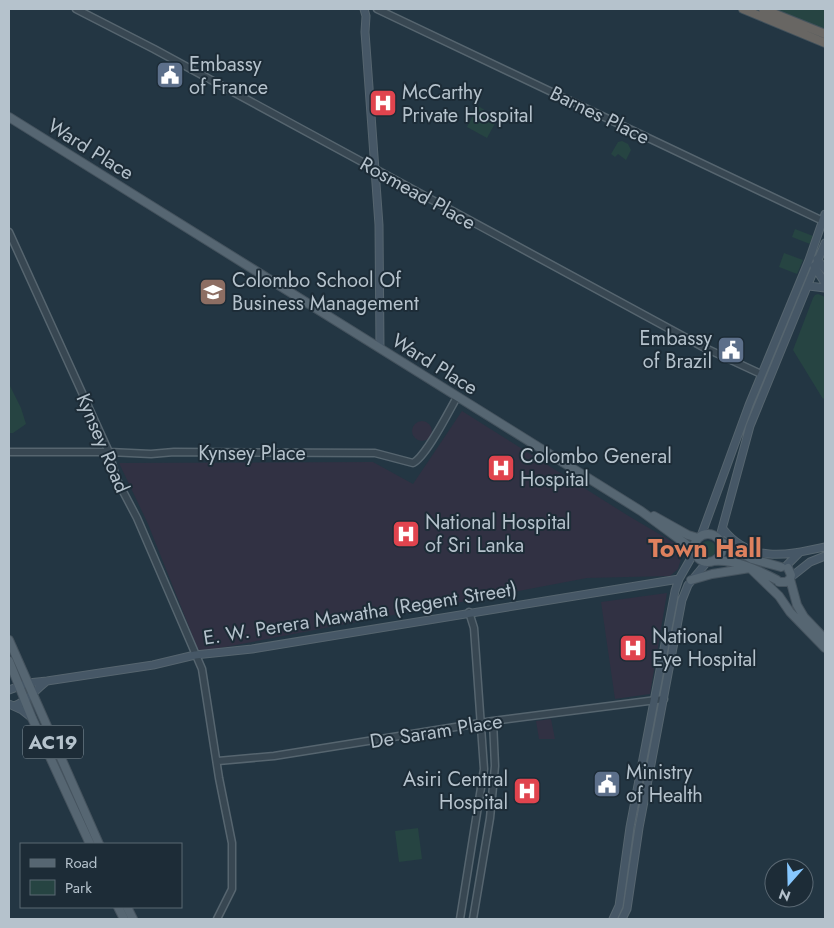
<svg xmlns="http://www.w3.org/2000/svg" width="834" height="928" font-family="Jost,sans-serif">
<style>
.medical{fill:#313143}
.green{fill:#264442}
.lines{fill:none;stroke-linecap:round;stroke-linejoin:round}
.tertiary-casing{stroke:#56656f;stroke-width:9}
.secondary-casing{stroke:#56656f;stroke-width:9}
.primary-casing{stroke:#45535e;stroke-width:10}
.trunk-casing{stroke:#43525c;stroke-width:10}
.tertiary{stroke:#384752;stroke-width:6}
.secondary{stroke:#465766;stroke-width:7}
.primary{stroke:#566672;stroke-width:8}
.trunk{stroke:#686663;stroke-width:8}
.labels{text-anchor:middle;stroke-width:4;stroke-linejoin:round;paint-order:stroke}
.shield{fill:#1d2c37;stroke:#87959f;stroke-width:1}
.shield-label{font-size:19px;font-weight:bold;fill:#b5c2cc}
.poi-label{font-size:20px;fill:#b5c2cc;stroke:#1d2c37;text-anchor:start}
.street-label{font-size:20px;fill:#b5c2cc;stroke:#1d2c37}
.district-label{font-size:25px;font-weight:bold;fill:#de815e;stroke:#1d2c37}
</style>
<rect width="100%" height="100%" fill="#233643"/>
<path class="medical" d="M462,411L627,515L676,544L683,552L678,569L670,576L587,578L199,652L148,524L119,463L373,462L413,484Z
M412 431a10 10 0 1 1 20 0a10 10 0 1 1-20 0Z
M667,593L650,694L615,699L601,602Z
M551,719L555,739H539L536,721Z"/>
<path class="green" d="M770,9H825V28L823,33Z
M478,106L498,118L487,138L467,127Z
M622,141L628,144L631,150L626,160L618,154L615,157L611,154L618,142Z
M795,229L813,236L810,244L792,237Z
M784,253L803,260L797,274L779,267Z
M818,294L825,297V397L823,399L793,350L813,298L815,295Z
M9,384L21,408L26,424L13,433H9Z
M700 549a8 8 0 1 1 16 0a8 8 0 1 1-16 0Z
M418,828L422,859L399,862L395,831Z"/>
<g class="lines">
<g class="tertiary-casing">
<path id="tertiary" d="M76,9L154,49L703,347L761,374
M377,9L823,221
M9,232L109,452L116,478L137,518L202,669L219,778L232,843V889L217,919
M9,452H109L151,454L174,452L375,453L413,463C426,457 449,411 457,397
M218,761L274,756L493,721L664,699
M460,919L484,769L474,628L469,612
M473,919L490,818L495,766L493,721"/>
</g>
<g class="secondary-casing">
<path id="secondary" d="M364,9L366,16L365,32L379,225L380,348
M817,259L825,269
M814,266L825,283
M809,286L825,288
M723,529C750,564 788,555 825,547
M701,536L749,405L809,260L825,214
M719,540L750,426L825,243
M788,568L785,567L799,553
M791,577L810,562L825,556
M9,690L28,683L47,681L153,665L195,655L252,649L679,579
M9,704L22,710L32,718
M14,706C28,701 35,690 47,681
M613,919L619,906L630,827L675,591L679,579L695,551
M622,919L627,909L639,828L682,600L688,585L707,562"/>
</g>
<g class="primary-casing">
<path id="primary" d="M9,117L641,511L694,550
M654,516L688,535L698,538
M694 548a14 14 0 1 1 28 0a14 14 0 1 1-28 0Z
M721,542L752,559L781,567
M713,561C735,559 758,570 777,580
M790,579L797,605L804,617L825,639
M691,580L712,574L750,568L779,596L790,612L825,648
M779,582H786L790,579L791,575L788,568
M9,640L99,844
M9,661L32,718L90,844
M118,907L124,919
M127,907L133,919"/>
</g>
<g class="trunk-casing">
<path id="trunk" d="M743,9L825,43
M763,9L825,34"/>
</g>
<use href="#tertiary" class="tertiary"/>
<use href="#secondary" class="secondary"/>
<use href="#primary" class="primary"/>
<use href="#trunk" class="trunk"/>
</g>
<defs>
<g id="civic-square" transform="scale(1.4375)"><rect x="-9" y="-9" width="18" height="18" rx="4" fill="#5c6f8a" stroke="#1d2c37"/><path d="M-.6-6.5H3V-4.5H.6V-3L4-1V1h2V6H-6V1h2V-1L-.6-3ZM-1.2 2.5V6h2.4V2.5Z" fill="#fff"/></g>
<g id="hospital-square" transform="scale(1.4375)"><rect x="-9" y="-9" width="18" height="18" rx="4" fill="#e0444e" stroke="#1d2c37"/><path d="M-5-5h3v3.5h4V-5h3V5h-3V1.5h-4V5h-3Z" fill="#fff"/></g>
<g id="university-square" transform="scale(1.4375)"><rect x="-9" y="-9" width="18" height="18" rx="4" fill="#8d6e63" stroke="#1d2c37"/><path d="M0-5L7-2L0 1L-7-2ZM-4 1L0 2.5L4 1V4Q0 6-4 4Z" fill="#fff"/></g>
</defs>
<g fill-rule="evenodd">
<use href="#civic-square" x="170" y="75"/>
<use href="#hospital-square" x="383" y="103"/>
<use href="#university-square" x="213" y="292"/>
<use href="#civic-square" x="731" y="350"/>
<use href="#hospital-square" x="501" y="468"/>
<use href="#hospital-square" x="406" y="534"/>
<use href="#hospital-square" x="633" y="648"/>
<use href="#civic-square" x="607" y="784"/>
<use href="#hospital-square" x="527" y="791"/>
</g>
<g class="labels">
<rect class="shield" x="23" y="725.5" width="60" height="33" rx="4"/>
<g class="shield-label">
<text x="53" y="749">AC19</text>
</g>
<g class="poi-label">
<text x="189" y="71">Embassy<tspan x="189" dy="23">of France</tspan></text>
<text x="402" y="99">McCarthy<tspan x="402" dy="23">Private Hospital</tspan></text>
<text x="232" y="287">Colombo School Of<tspan x="232" dy="23">Business Management</tspan></text>
<text x="712" y="345" text-anchor="end">Embassy<tspan x="712" dy="23">of Brazil</tspan></text>
<text x="520" y="463">Colombo General<tspan x="520" dy="23">Hospital</tspan></text>
<text x="425" y="529">National Hospital<tspan x="425" dy="23">of Sri Lanka</tspan></text>
<text x="652" y="643">National<tspan x="652" dy="23">Eye Hospital</tspan></text>
<text x="626" y="779">Ministry<tspan x="626" dy="23">of Health</tspan></text>
<text x="508" y="786" text-anchor="end">Asiri Central<tspan x="508" dy="23">Hospital</tspan></text>
</g>
<g class="street-label">
<text transform="translate(600 115) rotate(26)" y="7">Barnes Place</text>
<text transform="translate(91 149) rotate(32)" y="7">Ward Place</text>
<text transform="translate(418 193) rotate(29)" y="7">Rosmead Place</text>
<text transform="translate(435 364) rotate(32)" y="7">Ward Place</text>
<text transform="translate(103 443) rotate(67)" y="7">Kynsey Road</text>
<text x="252" y="460">Kynsey Place</text>
<text transform="translate(360 613) rotate(-9)" y="7">E. W. Perera Mawatha (Regent Street)</text>
<text transform="translate(436 731) rotate(-9)" y="7">De Saram Place</text>
</g>
<g class="district-label">
<text x="705" y="557">Town Hall</text>
</g>
</g>
<rect width="834" height="928" fill="none" stroke="#b5c2cc" stroke-width="20"/>
<rect x="20" y="843" width="162" height="65" fill="#1d2c37" stroke="#5a6873"/>
<rect x="30" y="859" width="25" height="8" fill="#566672" stroke="#5a6873"/>
<text x="65" y="868" font-size="15" fill="#b5c2cc">Road</text>
<rect x="30" y="880" width="25" height="15" fill="#264442" stroke="#5a6873"/>
<text x="65" y="893" font-size="15" fill="#b5c2cc">Park</text>
<g transform="translate(789 883) rotate(200)"><circle r="24" fill="#1d2c37" stroke="#5a6873"/>
<path d="M0-4L9 19L0 12L-9 19Z" fill="#87c8ff"/>
<text y="-8" font-size="14" font-weight="bold" text-anchor="middle" fill="#b5c2cc">N</text>
</g>
</svg>
